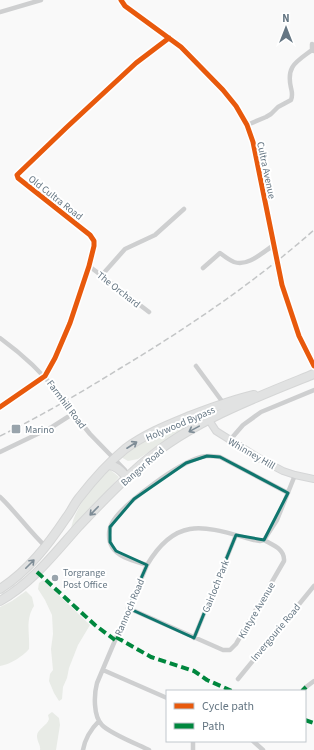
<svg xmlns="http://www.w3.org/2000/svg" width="314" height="750" font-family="'Source Sans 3',sans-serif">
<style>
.green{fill:#e8ebe6}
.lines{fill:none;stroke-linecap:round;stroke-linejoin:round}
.secondary-casing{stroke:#d5d6d7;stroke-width:8}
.highway-casing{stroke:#d5d6d6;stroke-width:10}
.street{stroke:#cecfd0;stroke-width:4.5}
.secondary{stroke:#e1e2e2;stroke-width:6}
.highway{stroke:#e1e2e2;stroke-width:8}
.rail{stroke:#c3c5c6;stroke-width:1.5;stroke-dasharray:6 3;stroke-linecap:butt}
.street-bridge{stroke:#cecfd0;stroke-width:4.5}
.quiet{stroke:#00873e;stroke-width:4;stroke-dasharray:8 4;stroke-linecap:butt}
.cycleway-casing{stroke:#fff;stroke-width:8}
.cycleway{stroke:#e8590c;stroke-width:5}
.oneway{stroke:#7e8c96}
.marked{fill:none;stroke:#0f766e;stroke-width:3;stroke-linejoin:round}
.poi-dot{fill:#99a4ac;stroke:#fff;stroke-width:1.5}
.labels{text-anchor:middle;stroke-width:4;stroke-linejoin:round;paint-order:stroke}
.street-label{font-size:10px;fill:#657683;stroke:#fff}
.poi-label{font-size:10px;fill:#657683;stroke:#fff;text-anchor:start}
</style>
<rect width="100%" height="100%" fill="#f9f9f9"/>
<path class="green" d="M190,420L189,425L138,459L128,461L121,457L145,439Z
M108,468L119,477L71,531C72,510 95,484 108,468Z
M43,580L90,625L78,645L69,668L67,678L63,687L62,699L59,701L54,693L49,681L50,674L53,670L51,649L53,634L52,615L45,600L38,589L39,583Z
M26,591L32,597L34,606C25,620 30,633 29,649C22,657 11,664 0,666V607L12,601Z
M52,712L59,718L60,725L56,750H40C41,745 37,742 37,736C37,729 47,726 49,719L48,715Z"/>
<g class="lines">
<g class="secondary-casing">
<path id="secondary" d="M208,409L207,417L216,431L262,460L283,471L295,475L314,479"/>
</g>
<g class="highway-casing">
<path id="highway" d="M109,465C117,466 121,471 127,477
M0,589C28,571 48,545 66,518C71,512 74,504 79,498C93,480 108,463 125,449C145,434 168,425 190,416C211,408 232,400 254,395
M0,601C32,583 55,553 79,526C97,507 116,487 135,470C184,424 252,399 314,374"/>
</g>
<path class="street" d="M121,0L125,6L181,47L223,90L236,106L247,125L253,142L276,256
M0,12L41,0
M312,44V50L314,51
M247,125L266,117L271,114L278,107L291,100C293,95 292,92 291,88C286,66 296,62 312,50
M89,266L149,312
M203,268L220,253C224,256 229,260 234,262C248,267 263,252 274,245
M279,271C286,304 299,335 314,366
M102,275L125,249L155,235L184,209
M0,338C22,354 41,371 58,393
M196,366L224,404
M0,407L45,376L55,358L70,323L89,266L94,246V241L90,235L18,178L17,175L67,127L136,63L169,38
M70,409L90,434L125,470
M230,440L243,425L261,412L314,390
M0,452L52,427L74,413
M0,497C16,512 29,531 46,547
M264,540L277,520L295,475
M147,565C135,561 119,558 112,547C108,540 108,530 112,523C123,503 179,463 201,457C208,455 213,456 220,457L288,493
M128,608L223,650H230L236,644L284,561C285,549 273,545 264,540
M194,638L236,535
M103,670L167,698
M238,679L314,586
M306,687L314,681
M253,741L263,750
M83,750C85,739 91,729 99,721
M149,750C139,745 109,733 102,725C93,716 94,694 97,683L147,565C177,514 206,527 254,540L260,541L264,540
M193,750V741"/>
<use href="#secondary" class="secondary"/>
<use href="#highway" class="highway"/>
<path class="rail" d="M0,436C41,416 80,393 119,369C187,328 254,283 314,230"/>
<path class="street-bridge" d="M276,256L279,271
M58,393L70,409"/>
<path class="quiet" d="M37,572L95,625L115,640
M116,637L151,657L194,671L207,680L232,691
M302,691L306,687
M305,720L314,723"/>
<g class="cycleway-casing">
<path id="cycleway" d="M121,0L125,6L181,47L223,90L236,106L247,125L253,142L282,285L299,336L314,366
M0,407L45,376L55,358L70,323L89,266L94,246V241L90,235L18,178L17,175L67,127L136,63L169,38"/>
</g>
<use href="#cycleway" class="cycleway"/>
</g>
<defs><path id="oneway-shaft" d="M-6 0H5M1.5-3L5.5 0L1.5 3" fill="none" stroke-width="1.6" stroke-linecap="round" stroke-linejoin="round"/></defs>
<g class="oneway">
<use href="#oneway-shaft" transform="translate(194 429) rotate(151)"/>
<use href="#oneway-shaft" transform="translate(132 445) rotate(-33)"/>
<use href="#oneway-shaft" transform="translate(94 511) rotate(134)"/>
<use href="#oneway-shaft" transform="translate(30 564) rotate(-45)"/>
</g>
<path class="marked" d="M207,456L220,457L288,493L264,540L236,535L194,638L128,608L147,565L116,551L110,542V527L134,499L186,463Z"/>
<g class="poi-dot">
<rect x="11" y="424" width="10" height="10" rx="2"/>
<circle cx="55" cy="578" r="4"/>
</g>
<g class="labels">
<g class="street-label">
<text transform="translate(267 170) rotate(78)" y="4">Cultra Avenue</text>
<text transform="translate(56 197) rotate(38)" y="4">Old Cultra Road</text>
<text transform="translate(119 289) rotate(38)" y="4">The Orchard</text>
<text transform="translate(67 404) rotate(53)" y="4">Farmhill Road</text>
<text transform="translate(180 423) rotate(-23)" y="4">Holywood Bypass</text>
<text transform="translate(252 453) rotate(30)" y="4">Whinney Hill</text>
<text transform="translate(142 466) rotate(-41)" y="4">Bangor Road</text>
<text transform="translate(215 586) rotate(-68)" y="4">Gairloch Park</text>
<text transform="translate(129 607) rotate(-67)" y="4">Rannoch Road</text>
<text transform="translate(256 610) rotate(-60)" y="4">Kintyre Avenue</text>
<text transform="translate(275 632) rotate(-50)" y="4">Invergourie Road</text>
</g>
<g class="poi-label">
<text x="25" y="433">Marino</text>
<text x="63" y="576">Torgrange<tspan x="63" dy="12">Post Office</tspan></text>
</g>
</g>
<rect x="166" y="690" width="140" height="52" fill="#ffffff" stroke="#c1c8cd"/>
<rect x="174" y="703" width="20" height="6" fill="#e8590c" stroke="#c1c8cd"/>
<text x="202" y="710" font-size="12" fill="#657683">Cycle path</text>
<rect x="174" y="723" width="20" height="6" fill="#00873e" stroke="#c1c8cd"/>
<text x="202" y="730" font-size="12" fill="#657683">Path</text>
<g transform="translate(286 28)" stroke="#ffffff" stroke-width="3" paint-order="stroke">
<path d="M0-3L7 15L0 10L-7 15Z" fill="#657683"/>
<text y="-6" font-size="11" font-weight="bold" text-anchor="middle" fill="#657683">N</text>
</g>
</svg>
